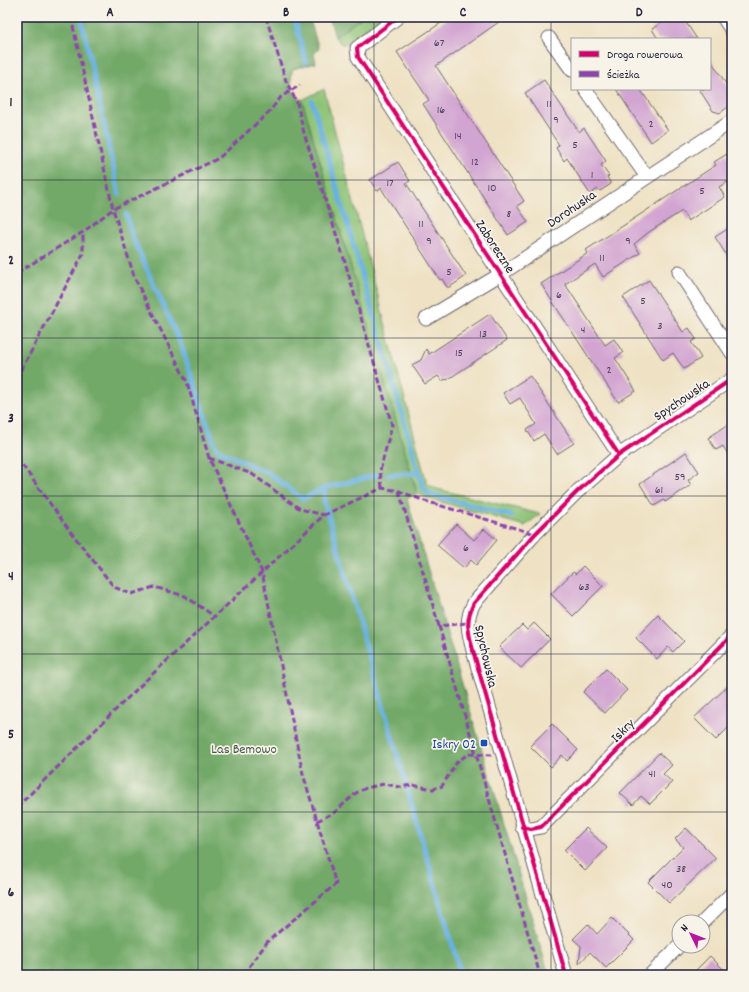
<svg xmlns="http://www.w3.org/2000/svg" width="749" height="992" font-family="Dekko,sans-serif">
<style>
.green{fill:#8dc376;stroke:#587258}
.forest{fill:#72a967;stroke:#4a6651}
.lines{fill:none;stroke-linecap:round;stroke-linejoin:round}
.stream{stroke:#69b1e0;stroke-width:5}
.building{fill:#d2a4d2}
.minor-casing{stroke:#6a656b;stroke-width:15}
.minor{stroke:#fff;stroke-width:13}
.quiet{stroke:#8e44ad;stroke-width:3;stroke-dasharray:6 3;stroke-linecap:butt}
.cycleway-casing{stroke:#f7f3e8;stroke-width:6}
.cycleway{stroke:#d6006c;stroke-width:4}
.grid{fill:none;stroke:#22223b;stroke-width:1;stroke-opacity:0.55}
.transit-dot{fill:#1a4fb4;stroke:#f7f3e8;stroke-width:1.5}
.labels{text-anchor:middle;stroke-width:3.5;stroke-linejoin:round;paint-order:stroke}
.number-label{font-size:12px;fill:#4e4261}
.street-label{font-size:14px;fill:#22223b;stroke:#f7f3e8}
.transit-label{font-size:14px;fill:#164399;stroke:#f7f3e8;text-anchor:end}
.park-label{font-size:14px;fill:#475a50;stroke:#f7f3e8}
.neatline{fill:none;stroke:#22223b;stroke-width:1.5}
.grid-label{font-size:13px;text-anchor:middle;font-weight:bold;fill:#22223b}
</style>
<rect width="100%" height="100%" fill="#f7f3e8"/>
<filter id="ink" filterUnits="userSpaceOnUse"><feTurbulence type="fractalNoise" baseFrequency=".025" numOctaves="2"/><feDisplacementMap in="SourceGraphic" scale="8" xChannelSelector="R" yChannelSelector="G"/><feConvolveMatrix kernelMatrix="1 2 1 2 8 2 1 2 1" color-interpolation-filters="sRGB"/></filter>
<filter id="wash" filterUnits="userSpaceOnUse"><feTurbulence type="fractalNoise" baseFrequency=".012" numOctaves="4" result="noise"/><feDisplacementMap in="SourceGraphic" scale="16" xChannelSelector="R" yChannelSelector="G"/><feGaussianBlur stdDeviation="0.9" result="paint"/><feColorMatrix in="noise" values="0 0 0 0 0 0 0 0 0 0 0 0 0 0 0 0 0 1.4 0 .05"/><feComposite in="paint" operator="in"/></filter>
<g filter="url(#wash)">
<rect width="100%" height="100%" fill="#efe2c4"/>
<path class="green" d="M362,17H381L345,44H341L335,37Z
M324,89L427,484L437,489L540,514L525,526L430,499L417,493L302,100Z"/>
<path class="forest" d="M17,17H309L319,49L314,54L316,63L293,69C289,80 291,94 302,100L417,493L407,499L549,975H17Z
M329,17H362L335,37Z"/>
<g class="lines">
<path class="stream" d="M81,17L119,194
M294,17L306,62
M312,101L423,487L429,494L512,516
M126,214L132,236L181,345L216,449L268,473L303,499L325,488L377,475
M388,475L418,473
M325,488L324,501L461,975"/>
</g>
<g id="blocks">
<path class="building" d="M450,17H506L436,66L524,201L517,206L528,222L508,235L423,104L429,100L397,52Z
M669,17H678L682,23L685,21L697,39H658L652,29Z
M710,59L732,93V104L720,113L713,111L699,89H710Z
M544,80L579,132L584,128L606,161L601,165L609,176L607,177L611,184L600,191L598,189L590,194L567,158L564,161L556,148L559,145L525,93Z
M616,89H640L668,130L651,142Z
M727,154L732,163V179L719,187L725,197L688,221L682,211L649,232L634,244L640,253L603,277L595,264L565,284L605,345L614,339L623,353L615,358L636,391L618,402L541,284L588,253L586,250L716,165L714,162Z
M398,162L410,181L406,183L466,276L450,287H447L442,279L440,280L381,188L377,191L370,180Z
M732,226V264L715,237Z
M649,280L683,332L689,328L696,339L691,342L701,358L684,369L673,353L663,360L623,297Z
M490,314L507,340L447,380L446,379L442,381L438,376L425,384L412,365L421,360L426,349L429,354Z
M530,376L574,443L557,454L544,434L534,441L527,430L536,424L520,398L510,404L503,393Z
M732,422V461L723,446L716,450L708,438Z
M686,452L699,472L688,480L691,485L665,502L664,500L654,506L640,484Z
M456,524L474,540L484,529L497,540L476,565L471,560L464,568L437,545Z
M583,566L603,586L573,616L551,594L573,572L576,574Z
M658,615L684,641L673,652L668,647L657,659L636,638Z
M534,623L550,639L521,668L499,647L522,625L527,630Z
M606,669L627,690L605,713L583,692Z
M732,682V724L716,740L694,718Z
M552,724L578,750L567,761L562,755L551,767L530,746Z
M659,753L672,765L663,774L672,782L650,804L641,796L633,805L620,793Z
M586,828L607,848L585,871L564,850Z
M686,828L716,858L669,903L648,882L683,847L675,839Z
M612,918L634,940L606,968L590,952L579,964L581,946L573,939L588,924L597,934Z
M710,956L729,975H691Z"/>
</g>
</g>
<g filter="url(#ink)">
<use href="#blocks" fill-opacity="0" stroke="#6a656b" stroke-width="1"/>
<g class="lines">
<g class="minor-casing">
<path id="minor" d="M398,17L357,48L358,57L619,455
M723,17L732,31
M549,38L572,70
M585,89L647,177
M679,272L732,353
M426,319L501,274L732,121
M522,827L531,829L541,827L732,635
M703,922L732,893
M566,975L474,654C469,635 464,621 474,603L535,534L578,491L619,455L732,379
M650,975L679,946"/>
</g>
<use href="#minor" class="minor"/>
<path class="quiet" d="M71,17L113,209L135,279L187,382L209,458L262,572L303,774L336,884L268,941L243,975
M266,17L286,81L297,103L304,133L345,262L392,425L380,471L382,488
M17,273L83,232L113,209L219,158L269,112L281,97L300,85
M17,378L83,254V232
M17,458L70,531L114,587L131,594L154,587L185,596L214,616
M209,458L252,474L300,509L324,515
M399,491L439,626L467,623
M439,626L540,975
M17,807L144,682L324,515L382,488L399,491L425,501L535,534
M317,821L335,812L356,793L366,788L384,784L400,787L412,785L433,789L442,786L457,762L468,754L492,755"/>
<g class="cycleway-casing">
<path id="cycleway" d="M398,17L357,48L358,57L619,455
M522,827L531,829L541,827L732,635
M566,975L474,654C469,635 464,621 474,603L535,534L578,491L619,455L732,379"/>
</g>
<use href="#cycleway" class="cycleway"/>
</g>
</g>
<path class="grid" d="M198,17V975M374,17V975M551,17V975M17,180H732M17,338H732M17,496H732M17,654H732M17,812H732"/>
<rect class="transit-dot" x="480" y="739" width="8" height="8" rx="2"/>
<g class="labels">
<g class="number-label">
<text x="439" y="46">67</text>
<text x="549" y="107">11</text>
<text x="441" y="113">16</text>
<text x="556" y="123">9</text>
<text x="651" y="127">2</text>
<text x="458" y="139">14</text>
<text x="575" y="148">5</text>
<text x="475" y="165">12</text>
<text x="592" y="178">1</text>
<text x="390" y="186">17</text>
<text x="492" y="191">10</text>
<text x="702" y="194">5</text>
<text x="509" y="217">8</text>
<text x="421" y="227">11</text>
<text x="429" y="244">9</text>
<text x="628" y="244">9</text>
<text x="602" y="261">11</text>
<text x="449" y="275">5</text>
<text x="559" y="298">6</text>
<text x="643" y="304">5</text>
<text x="660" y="329">3</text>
<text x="583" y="333">4</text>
<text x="483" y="337">13</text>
<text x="459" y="356">15</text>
<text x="609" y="373">2</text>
<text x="680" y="480">59</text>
<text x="659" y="493">61</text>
<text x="466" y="551">6</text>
<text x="584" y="590">63</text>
<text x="652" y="777">41</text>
<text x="681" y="872">38</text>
<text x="667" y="888">40</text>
</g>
<g class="street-label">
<text transform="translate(571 208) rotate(-34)" y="5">Dorohuska</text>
<text transform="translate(496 246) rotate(57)" y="5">Zaboreczne</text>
<text transform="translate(681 399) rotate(-34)" y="5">Spychowska</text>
<text transform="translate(487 656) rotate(77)" y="5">Spychowska</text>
<text transform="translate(622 730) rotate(-45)" y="5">Iskry</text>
</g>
<g class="transit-label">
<text x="476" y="748">Iskry 02</text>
</g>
<g class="park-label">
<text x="244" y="753">Las Bemowo</text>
</g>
</g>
<rect width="749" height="992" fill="none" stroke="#f7f3e8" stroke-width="44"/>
<rect x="571" y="38" width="140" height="52" fill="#f7f3e8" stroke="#a29fa3"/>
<rect x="579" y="51" width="20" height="6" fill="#d6006c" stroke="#a29fa3"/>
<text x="607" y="58" font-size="12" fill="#22223b">Droga rowerowa</text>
<rect x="579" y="71" width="20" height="6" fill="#8e44ad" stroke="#a29fa3"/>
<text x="607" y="78" font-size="12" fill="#22223b">Ścieżka</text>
<g transform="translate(691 934) rotate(313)"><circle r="19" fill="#f7f3e8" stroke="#a29fa3"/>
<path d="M0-3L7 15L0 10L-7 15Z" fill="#b5179e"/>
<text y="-6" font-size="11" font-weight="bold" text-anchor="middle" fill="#22223b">N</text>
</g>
<rect x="22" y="22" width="705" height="948" class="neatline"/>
<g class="grid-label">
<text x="110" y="16">A</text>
<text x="286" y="16">B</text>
<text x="463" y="16">C</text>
<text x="639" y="16">D</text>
<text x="11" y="106">1</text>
<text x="11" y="264">2</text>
<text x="11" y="422">3</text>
<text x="11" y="580">4</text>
<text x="11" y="738">5</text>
<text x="11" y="896">6</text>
</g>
</svg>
